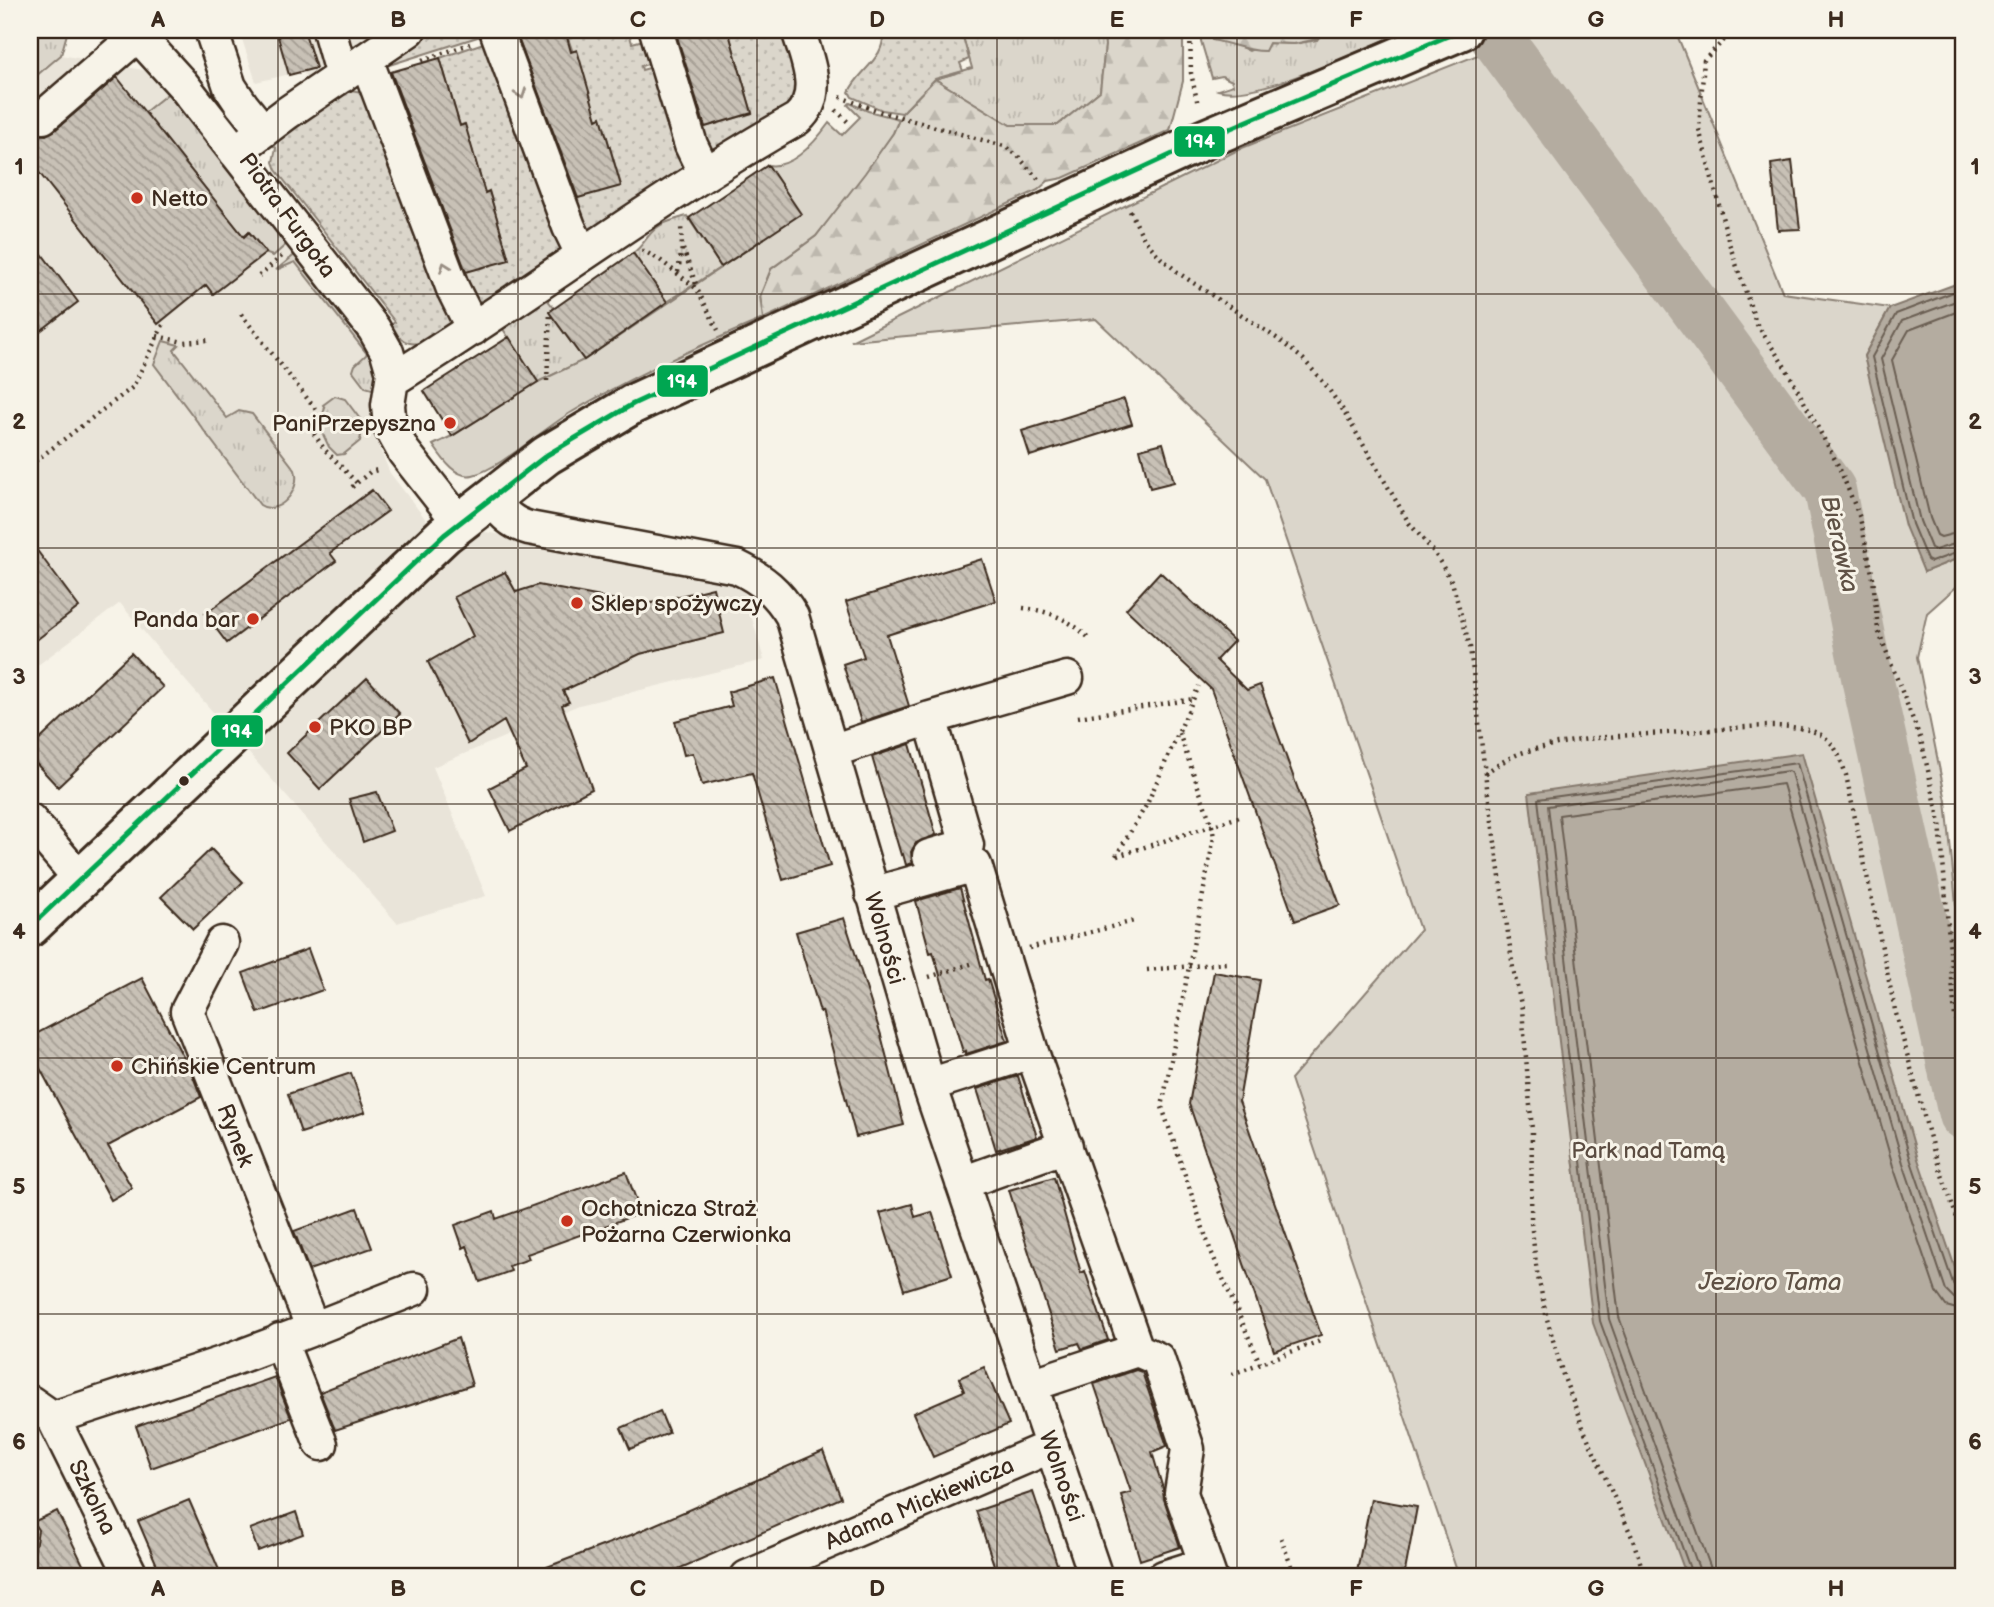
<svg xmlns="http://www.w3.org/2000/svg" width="1994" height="1607" font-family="'Balsamiq Sans',sans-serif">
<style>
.built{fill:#e9e4d9}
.grass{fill:url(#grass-tufts);stroke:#8b8074;stroke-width:2}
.forest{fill:url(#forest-firs);stroke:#8b8074;stroke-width:2}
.park{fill:#dbd6cb;stroke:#8b8074;stroke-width:2}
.garden{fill:url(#garden-dots);stroke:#8b8074;stroke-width:2}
.water{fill:#b4aca0;stroke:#84786c;stroke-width:2}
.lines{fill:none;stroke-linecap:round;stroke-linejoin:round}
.shore{stroke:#6b5e52;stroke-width:2}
.river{stroke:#b4aca0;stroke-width:52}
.building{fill:url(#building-back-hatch);stroke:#3b2a1e;stroke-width:2}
.minor-casing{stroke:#3b2a1e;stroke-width:37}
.major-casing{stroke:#3b2a1e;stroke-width:44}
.path{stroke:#3b2a1e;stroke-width:4.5;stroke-dasharray:2 5;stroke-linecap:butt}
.minor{stroke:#f7f3e8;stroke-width:32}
.major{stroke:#f7f3e8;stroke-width:38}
.bus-1-casing{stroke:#f7f3e8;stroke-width:10}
.bus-1{stroke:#00a651;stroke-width:5}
.oneway{stroke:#998e83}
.grid{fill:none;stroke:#3b2a1e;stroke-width:2;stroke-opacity:0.55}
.poi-dot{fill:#c8321e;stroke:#f7f3e8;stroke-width:2.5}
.bus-dot{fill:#3b2a1e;stroke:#f7f3e8;stroke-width:2.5}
.labels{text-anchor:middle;stroke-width:6;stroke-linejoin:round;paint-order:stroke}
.poi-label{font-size:23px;fill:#3b2a1e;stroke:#f7f3e8;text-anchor:start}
.street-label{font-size:23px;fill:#3b2a1e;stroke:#f7f3e8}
.park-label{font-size:23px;fill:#5b4c41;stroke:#f7f3e8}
.water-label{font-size:24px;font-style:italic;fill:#5f5145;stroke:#f7f3e8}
.line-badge{stroke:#f7f3e8;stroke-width:2.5}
.badge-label{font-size:19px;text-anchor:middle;font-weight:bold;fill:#fff}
.neatline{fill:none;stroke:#3b2a1e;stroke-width:2.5}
.grid-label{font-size:23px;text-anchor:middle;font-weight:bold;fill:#3b2a1e}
</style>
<defs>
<pattern id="grass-tufts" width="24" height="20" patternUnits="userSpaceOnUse" patternTransform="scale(1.75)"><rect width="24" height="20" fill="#dbd6cb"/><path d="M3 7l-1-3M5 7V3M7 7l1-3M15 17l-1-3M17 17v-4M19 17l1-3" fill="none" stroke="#bdb8ae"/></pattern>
<pattern id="forest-firs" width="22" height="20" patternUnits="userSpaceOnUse" patternTransform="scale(1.75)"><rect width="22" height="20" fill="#dbd6cb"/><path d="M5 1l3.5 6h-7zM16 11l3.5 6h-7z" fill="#bdb8ae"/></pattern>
<pattern id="garden-dots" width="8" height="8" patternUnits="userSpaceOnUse" patternTransform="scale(1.75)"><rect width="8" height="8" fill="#dbd6cb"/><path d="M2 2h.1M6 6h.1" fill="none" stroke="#bdb8ae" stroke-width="1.8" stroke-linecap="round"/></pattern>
<pattern id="building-back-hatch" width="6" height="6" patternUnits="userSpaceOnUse" patternTransform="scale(1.75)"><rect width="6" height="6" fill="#c8c1b6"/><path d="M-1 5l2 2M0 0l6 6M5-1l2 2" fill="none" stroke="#a49d93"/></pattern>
</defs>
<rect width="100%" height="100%" fill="#f7f3e8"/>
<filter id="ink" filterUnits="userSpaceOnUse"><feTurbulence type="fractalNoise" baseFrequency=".0143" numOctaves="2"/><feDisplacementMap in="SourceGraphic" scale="14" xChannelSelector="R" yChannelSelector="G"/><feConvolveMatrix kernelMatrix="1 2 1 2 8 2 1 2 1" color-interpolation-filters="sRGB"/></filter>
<g filter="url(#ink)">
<path class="built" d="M239,30H388L308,83L303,71L256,82Z
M61,55L143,70L159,78L362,336L378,371L373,433L390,473L427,521L741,580L764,660L579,705L433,767L486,896L397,923L158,649L120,603L30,671V81Z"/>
<path class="grass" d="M30,30H68L61,55L30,81Z
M961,30H1104L1105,46L1100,91L1058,125H1010L935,79L972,68Z
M1201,30H1212L1213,40L1235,44L1249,51L1268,43L1294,44L1317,40L1324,30H1351L1363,35L1374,30H1398L1397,35C1360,50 1254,102 1218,90L1233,85L1232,81L1222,76L1212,78L1201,41Z
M171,91L289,242L273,256L267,254L250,233L244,237L145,112Z
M687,216L721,267L667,302L633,253C642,247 645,239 652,232C661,222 674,220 687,216Z
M297,253L368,344L378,371L377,385L372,389L365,387L353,371L355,365L367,354L295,262L276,270Z
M546,298L554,308L549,312L584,360L538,382L501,326Z
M163,341L179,345L174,350L227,418L239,411L252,414L295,470C302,491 277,517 260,505L154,364Z
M335,396L345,399L363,423L360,441L344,454L337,455L329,447L319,426L325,408L323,405Z"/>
<path class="forest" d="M1104,30H1183V81L1170,130L1063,178L1048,181L1038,190L763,319L760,296L771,269L816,236L893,133L902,113L935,79L1010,125H1058L1100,91L1105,46Z
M1212,30H1324L1317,39L1294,44L1269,43L1265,51C1246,51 1231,43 1212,40Z"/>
<path class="park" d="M1541,30H1675L1783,293L1890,308L1864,356L1924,572L1964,556V580L1927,613L1917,657L1946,801L1964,986V1577H1459L1291,1079L1420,930L1265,479L1096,319L851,341L1242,148Z
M850,103L868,111L899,119L893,133L865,173L816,236L771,269L760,296L763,319C698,346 632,376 572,412C545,427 500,469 473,475C455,479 442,458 433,445L452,436L538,382L584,360L800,214L768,165C793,169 816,141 829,123L842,135L860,117L848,105Z"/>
<path class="garden" d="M428,30H489L490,33L383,67Z
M565,30H628L632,43L651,38L658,61L641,66L642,70L660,65L685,167L683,173L596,230L583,228L574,199L621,185L601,118L597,119Z
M728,30H791L804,74L797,104L710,153L702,128L752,113Z
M882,30H961L969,59L960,63L963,71L935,79L902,113L882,110L852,97L849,92C857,72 889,56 882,30Z
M492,40L563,247L561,251L488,300L478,301L469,294L464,272L509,259L489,192L485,193L464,124L460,126L440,58Z
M351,90L367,93L452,316C450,327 444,331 434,337C413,349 403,344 389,326L395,322L276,170L273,162L276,148L270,143L345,91Z"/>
<path class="water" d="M1964,281V556L1924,572L1905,526L1864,356L1890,308Z
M1802,753L1918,1159L1964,1294V1577H1687L1593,1323L1529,793Z"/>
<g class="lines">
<path class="shore" d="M1964,288L1896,314L1872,357L1912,524L1927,560L1931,562L1964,550
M1964,298L1902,321L1881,359L1920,521L1931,548L1935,550L1964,541
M1964,309L1909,330L1892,360L1930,518L1937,535L1941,537L1964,531
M1693,1577L1600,1321L1538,799L1797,763L1911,1161L1954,1286L1958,1291L1964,1292
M1702,1577L1609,1319L1548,806L1788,771L1791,773L1903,1163L1946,1290L1954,1298L1964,1301
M1712,1577L1710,1566L1619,1317L1559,815L1783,784L1893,1166L1936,1292L1946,1306L1964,1311"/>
<path class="river" d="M1491,30L1830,490L1868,682L1964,1114"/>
</g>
<path class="building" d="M276,30H304L316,68L289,75Z
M515,30H565L571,52L577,50L597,119L601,117L621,186L578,198Z
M675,30H728L752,113L705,127Z
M440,58L460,126L465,124L485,193L489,191L509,260L466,272L391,72Z
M117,77L244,237L249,232L266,253L213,294L206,285L158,324L30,161V130L36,134L46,135L54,131Z
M1792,161L1800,229L1778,230L1771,164Z
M768,165L801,214L721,267L689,218Z
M30,238L78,302L30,339Z
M633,253L667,302L584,360L549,312Z
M509,337L538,382L452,436L424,391Z
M1124,399L1132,424L1030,456L1022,431Z
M1163,443L1174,482L1150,488L1140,449Z
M372,490L388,511L330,553L336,561L227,643L205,614Z
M30,541L79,607L30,645Z
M982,559L996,601L887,635L909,706L861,722L843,664L864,657L846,602Z
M505,572L516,592L538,585L643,605L713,588L724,633L640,654L563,691L569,702L562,705L592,789L510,831L489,788L526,769L504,721L468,744L428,662L473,636L454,597Z
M1160,572L1234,641L1216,660L1247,690L1260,685L1340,905L1295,921L1211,689L1126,609Z
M131,653L163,687L58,787L30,757V749Z
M367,678L400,714L320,789L287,753Z
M775,678L830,866L783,880L752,773L702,785L693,753L684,755L675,721L732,706L728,692Z
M910,744L936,835L916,843L911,852L913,863L906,865L903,854L901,855L872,757Z
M377,792L392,831L363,842L349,799Z
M211,849L243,882L193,929L161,897Z
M960,888L985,980L988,979L1007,1041L966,1054V1051L963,1052L933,952L930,953L916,901Z
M844,918L881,1035L904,1125L856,1137L822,1011L820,1012L796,932Z
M308,949L323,990L258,1013L243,973Z
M1214,972L1260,980L1239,1101L1321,1335L1274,1351L1189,1104Z
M142,978L192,1074L201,1097L108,1146L132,1188L111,1200L30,1050V1037Z
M351,1073L365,1112L301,1133L288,1094Z
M1018,1076L1037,1137L996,1150L977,1089Z
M626,1172L641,1213L527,1254L529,1259L509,1266L511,1271L480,1282L467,1246L463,1248L455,1225L494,1211L496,1219Z
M1054,1177L1081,1273L1085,1271L1108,1340L1082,1349L1079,1343L1060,1349L1009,1190Z
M912,1204L915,1217L932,1212L952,1275L904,1290L880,1213Z
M357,1208L372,1248L309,1270L294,1231Z
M458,1338L472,1385L335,1430L320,1392Z
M984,1367L1009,1424L933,1457L913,1413L964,1391L959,1378Z
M1136,1370L1142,1372L1167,1446L1152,1452L1163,1489L1164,1499L1180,1547L1140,1560L1121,1495L1131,1492L1094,1384Z
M275,1377L291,1418L151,1468L136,1426Z
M660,1411L669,1433L630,1449L621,1428Z
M823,1451L841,1498L660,1577H526V1575L631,1535Z
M1033,1492L1060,1573L1047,1577H998L976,1511Z
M1371,1499L1417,1507L1404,1577H1356Z
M189,1500L205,1537L222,1577H162L138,1521Z
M57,1511L89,1577H30L38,1530L33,1522Z
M296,1512L303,1534L258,1551L250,1529Z"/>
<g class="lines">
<g class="minor-casing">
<path id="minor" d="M133,30L183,85L374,329L387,352L393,373L388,405L390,427L404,452L459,522
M211,30L230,87L242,105L263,131
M329,30L342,76
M496,30L569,227L582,254
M656,30L691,145L705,174
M366,59L453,289L473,329
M43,117L138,35
M235,152L287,113L409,30
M394,379C530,295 657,198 797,119C824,95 807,59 798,30
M489,497C502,512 510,523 529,528L737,567C762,579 778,592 792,616L929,1085L1096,1577
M832,751L930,718L1067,678
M30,820L80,879
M929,856L967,845L930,718
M872,894L975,865L1032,1052L1137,1350L1158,1359L1188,1449L1181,1493L1210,1577
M929,1085L1032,1052
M962,1183L1066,1146
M313,1329L414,1289
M280,1340L321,1444
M1031,1385L1137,1350
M30,1402L53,1418L132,1577
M53,1418L225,1362L313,1329L187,1011L222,943
M747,1577L1052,1446
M1164,1577L1205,1564"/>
</g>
<g class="major-casing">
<path id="major" d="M30,927L444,535L547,455L633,404L1205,139L1462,30"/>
</g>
<path class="path" d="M1190,30L1191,73L1198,105
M1734,30L1704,60L1699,129L1729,243L1756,323L1787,370L1839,467L1860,518L1873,578L1878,630L1921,740L1940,822L1955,1017L1964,1045
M422,60L470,44
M840,97L881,112L1004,146L1017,155L1038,179
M836,110L848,122
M1130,211L1144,239L1161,258L1180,274L1278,339L1303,359L1325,384L1343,410L1409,523L1434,552L1452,582L1470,647L1485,773L1513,968L1522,1009L1532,1130L1531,1222L1537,1272L1547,1319L1563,1375L1584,1430L1632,1537L1645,1577
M683,249L697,287
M642,250L660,260L697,289L718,330
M678,272L682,248L681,225
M259,276L282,256
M241,314L317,411L312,431L325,450L357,483
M157,336L183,342L209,340
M547,381L550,312
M30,465L133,387L163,325
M352,487L370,472L381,469
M1023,608C1051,611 1070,620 1090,639
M1078,717L1194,699
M1179,733L1212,826L1214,837L1162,1107L1210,1249L1260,1363
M1485,773C1499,764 1512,755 1528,751C1583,735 1642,735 1699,731C1732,729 1791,719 1821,735C1836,743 1841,760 1846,775L1895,1010L1933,1149L1964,1238
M1116,856L1147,804L1199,686
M1117,856L1242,816
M1029,948L1134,921
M1147,970L1226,963
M929,977L974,963
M1232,1374L1320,1341
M1281,1538L1295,1577"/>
<use href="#minor" class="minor"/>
<use href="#major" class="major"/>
<g class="bus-1-casing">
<path id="bus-1" d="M30,927L444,535L547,455L633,404L1205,139L1462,30"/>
</g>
<use href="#bus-1" class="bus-1"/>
</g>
<defs><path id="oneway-chevron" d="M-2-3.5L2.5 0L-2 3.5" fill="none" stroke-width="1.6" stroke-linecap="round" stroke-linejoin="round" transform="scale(1.75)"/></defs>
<g class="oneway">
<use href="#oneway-chevron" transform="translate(521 94) rotate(70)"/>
<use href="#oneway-chevron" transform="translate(445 267) rotate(-110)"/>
</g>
</g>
<path class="grid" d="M278,30V1577M518,30V1577M757,30V1577M997,30V1577M1237,30V1577M1476,30V1577M1716,30V1577M30,294H1964M30,548H1964M30,804H1964M30,1058H1964M30,1314H1964"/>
<g class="poi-dot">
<circle cx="137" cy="198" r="7"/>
<circle cx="450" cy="423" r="7"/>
<circle cx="577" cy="603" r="7"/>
<circle cx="253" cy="619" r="7"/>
<circle cx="315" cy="727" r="7"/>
<circle cx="117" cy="1066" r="7"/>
<circle cx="567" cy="1221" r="7"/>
</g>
<circle class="bus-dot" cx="184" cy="781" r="6"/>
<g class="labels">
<g class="poi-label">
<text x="151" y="206">Netto</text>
<text x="436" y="431" text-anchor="end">PaniPrzepyszna</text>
<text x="591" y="611">Sklep spożywczy</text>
<text x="239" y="627" text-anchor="end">Panda bar</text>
<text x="329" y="735">PKO BP</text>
<text x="131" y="1074">Chińskie Centrum</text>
<text x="581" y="1216">Ochotnicza Straż<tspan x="581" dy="26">Pożarna Czerwionka</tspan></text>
</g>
<g class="street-label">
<text transform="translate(288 215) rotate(54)" y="8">Piotra Furgoła</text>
<text transform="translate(885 938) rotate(74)" y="8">Wolności</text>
<text transform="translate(236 1135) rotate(69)" y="8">Rynek</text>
<text transform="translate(1062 1476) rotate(71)" y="8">Wolności</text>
<text transform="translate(93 1497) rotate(64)" y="8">Szkolna</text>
<text transform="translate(919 1503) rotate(-23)" y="8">Adama Mickiewicza</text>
</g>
<g class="park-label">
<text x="1648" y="1158">Park nad Tamą</text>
</g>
<g class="water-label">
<text transform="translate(1840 544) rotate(77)" y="8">Bierawka</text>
<text x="1770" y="1290">Jezioro Tama</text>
</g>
</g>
<g class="line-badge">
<rect x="1173" y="125" width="53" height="33" rx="7" fill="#00a651"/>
<rect x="656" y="364" width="53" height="34" rx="7" fill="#00a651"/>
<rect x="210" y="714" width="54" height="34" rx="7" fill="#00a651"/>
</g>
<g class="badge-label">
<text x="1200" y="148">194</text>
<text x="682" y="388">194</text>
<text x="237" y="738">194</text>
</g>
<rect width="1994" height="1607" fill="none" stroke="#f7f3e8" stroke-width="77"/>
<rect x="38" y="38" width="1917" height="1530" class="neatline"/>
<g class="grid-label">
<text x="158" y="27">A</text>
<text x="398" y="27">B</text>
<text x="638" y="27">C</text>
<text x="877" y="27">D</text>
<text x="1117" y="27">E</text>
<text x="1356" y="27">F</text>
<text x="1596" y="27">G</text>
<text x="1836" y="27">H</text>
<text x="19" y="174">1</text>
<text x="1975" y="174">1</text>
<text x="19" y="429">2</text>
<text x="1975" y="429">2</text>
<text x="19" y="684">3</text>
<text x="1975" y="684">3</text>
<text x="19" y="939">4</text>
<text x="1975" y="939">4</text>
<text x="19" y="1194">5</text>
<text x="1975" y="1194">5</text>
<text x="19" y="1449">6</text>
<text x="1975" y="1449">6</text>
<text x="158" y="1596">A</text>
<text x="398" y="1596">B</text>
<text x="638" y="1596">C</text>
<text x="877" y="1596">D</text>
<text x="1117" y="1596">E</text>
<text x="1356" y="1596">F</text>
<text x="1596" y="1596">G</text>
<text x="1836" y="1596">H</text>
</g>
</svg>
